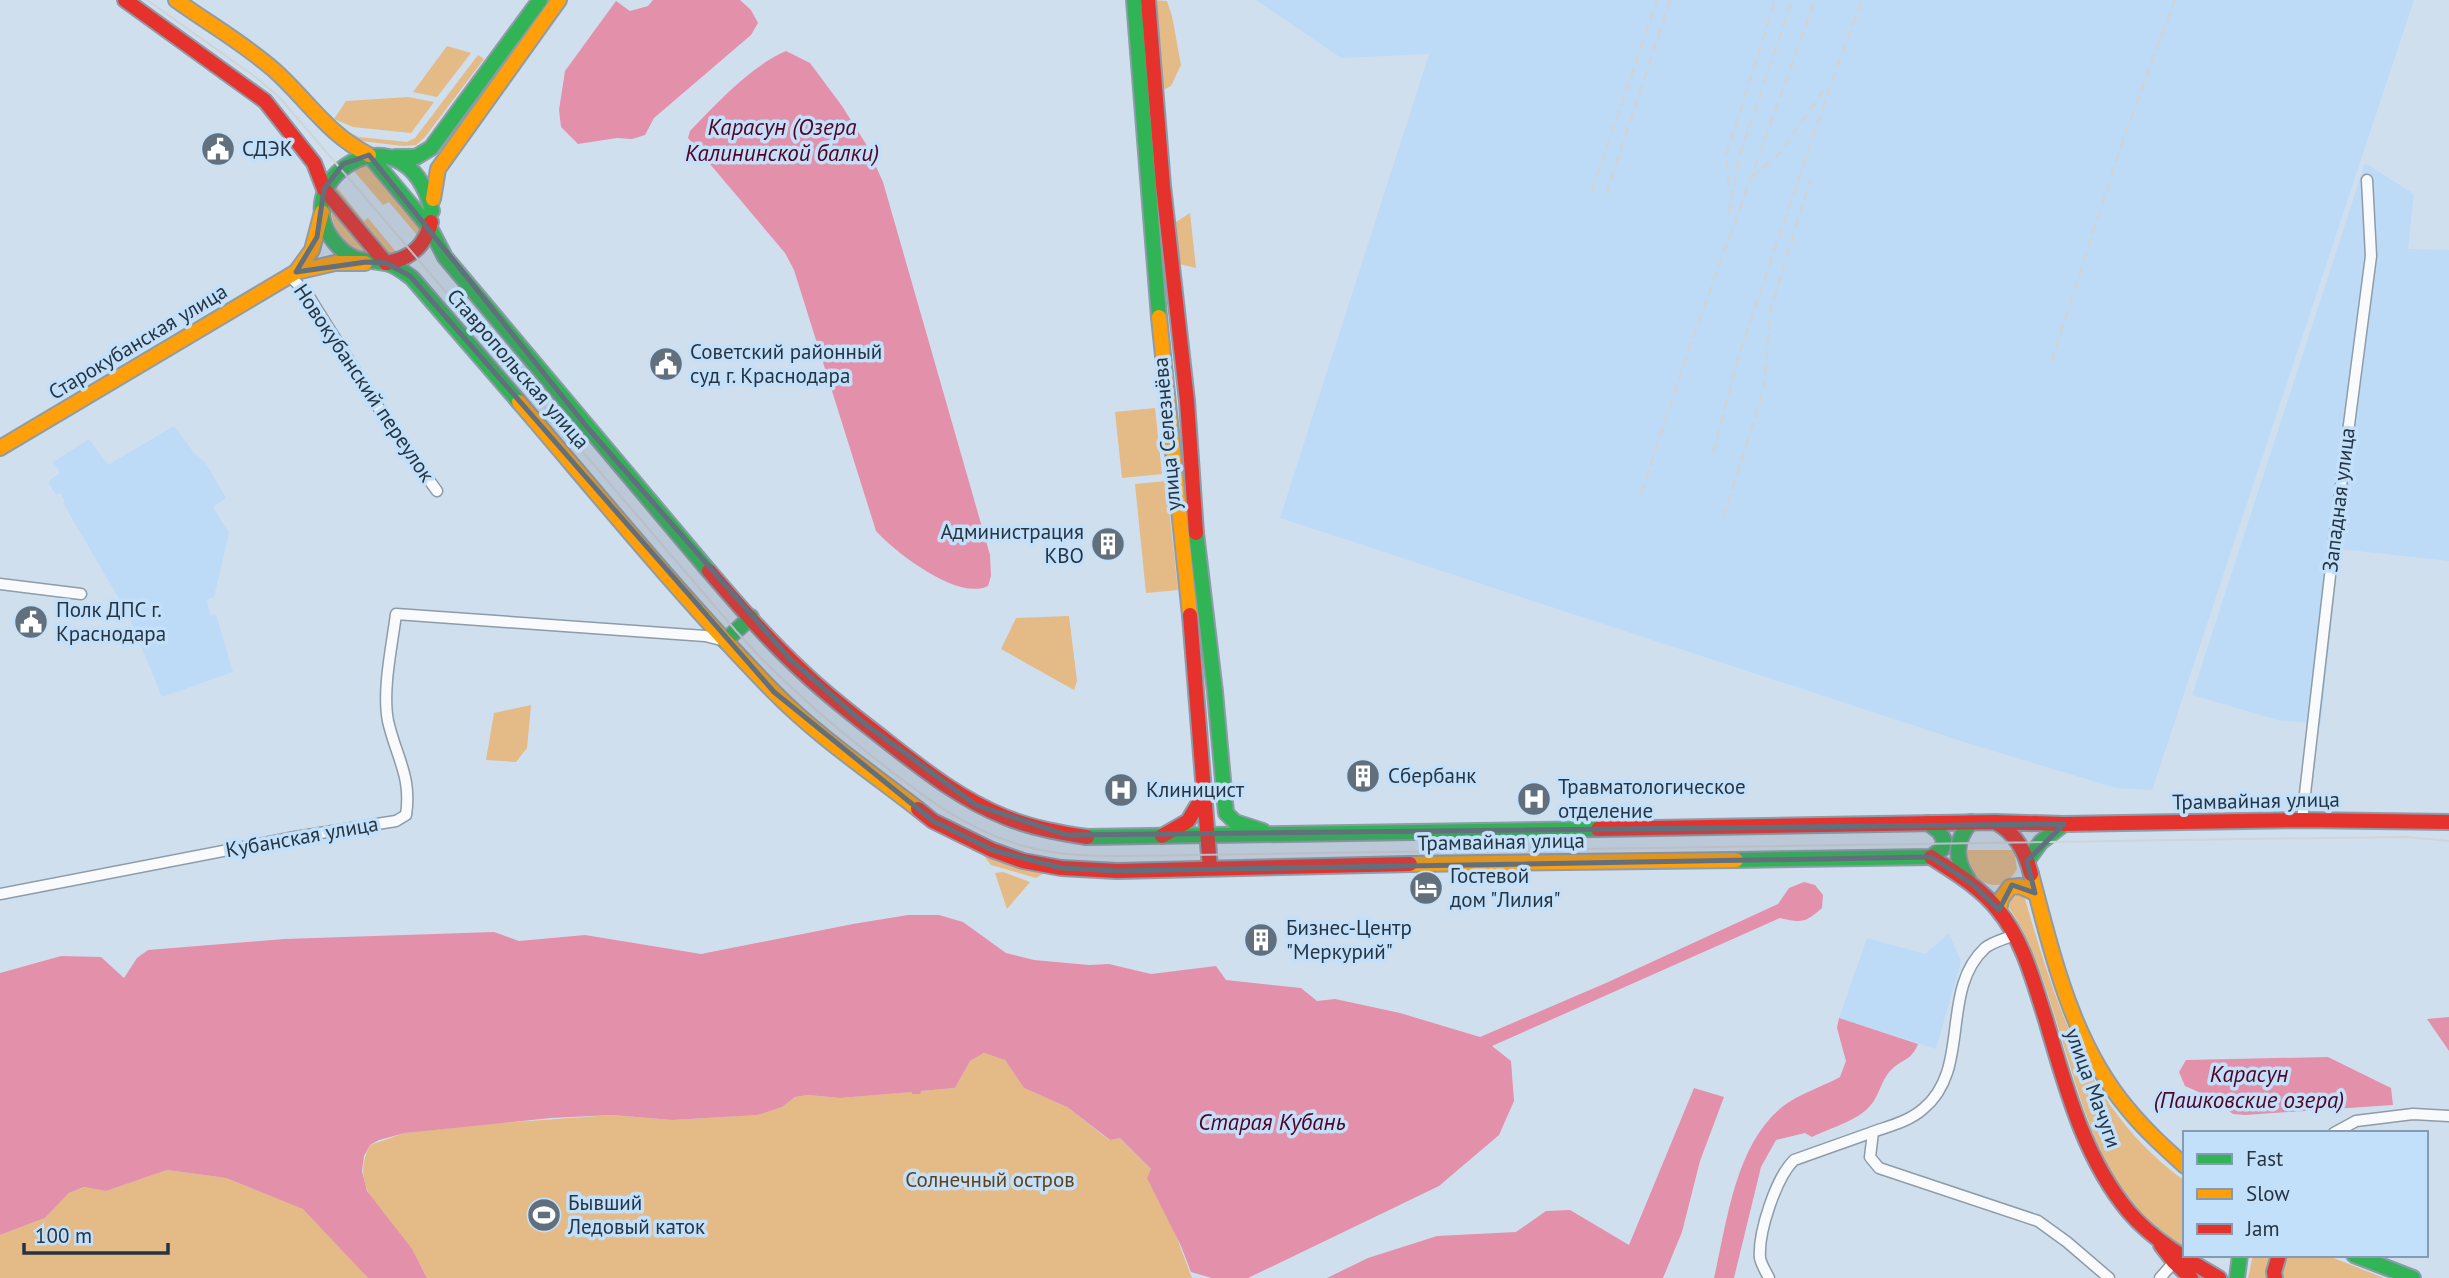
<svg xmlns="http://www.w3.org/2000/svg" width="2449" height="1278" font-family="'PT Sans',sans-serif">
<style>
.built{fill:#bddbf7}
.green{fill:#e4ba86}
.water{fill:#e390ab}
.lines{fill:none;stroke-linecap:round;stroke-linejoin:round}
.street-casing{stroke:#8e9ba8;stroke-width:13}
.fast-casing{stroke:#8e9ba8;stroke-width:18}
.slow-casing{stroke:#8e9ba8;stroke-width:18}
.jam-casing{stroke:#8e9ba8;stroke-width:18}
.street{stroke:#f8fafc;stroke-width:10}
.fast{stroke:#30b455;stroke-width:14}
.slow{stroke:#ff9f0a;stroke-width:14}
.jam{stroke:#e5322d;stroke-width:14}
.tram{stroke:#cfd4d8;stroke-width:2}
.rail{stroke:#cfd4d8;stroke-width:2.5;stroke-dasharray:10 5;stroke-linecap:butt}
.marked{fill:#62707e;fill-opacity:0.2;stroke:#62707e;stroke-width:5;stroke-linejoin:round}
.labels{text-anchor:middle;stroke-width:7;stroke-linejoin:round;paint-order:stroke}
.poi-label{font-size:21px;fill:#263441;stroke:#c3e0fb;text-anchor:start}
.street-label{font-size:21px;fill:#263441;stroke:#c3e0fb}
.park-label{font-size:21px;fill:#633f15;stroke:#c3e0fb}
.water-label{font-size:23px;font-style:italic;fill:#530222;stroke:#c3e0fb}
</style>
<rect width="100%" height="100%" fill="#d0dfee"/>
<path class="built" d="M1256,0H2414L2152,790L2116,788L1967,743L1280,518L1429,54L1341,58Z
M2365,163L2414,194L2408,249L2449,250V561L2339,549L2321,724L2278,720L2192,695Z
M174,426L195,454L205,462L226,498L213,507L229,533L214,597L207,600L210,615L216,614L233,672L162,697L128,614L63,503L65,502L61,493L56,495L49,483L51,479L60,473L53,462L89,439L108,465Z
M1949,933L1961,962L1936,1049L1839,1018L1867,938L1925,954Z"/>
<path class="green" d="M1151,0L1167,1L1172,16L1181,65L1171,86L1165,89L1158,87Z
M447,46L471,53L437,97L413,92Z
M478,55L484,59L425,137L416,145L403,146L353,140L332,124L359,137L407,142L415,138Z
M408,97L434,102L411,133L353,127L334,119L346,101Z
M367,164L422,222L417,235L389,202L383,205L353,170Z
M335,185L364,221L368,218L397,253L387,256L331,195Z
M330,200L378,257C346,249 331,233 330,200Z
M1190,213L1196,268L1179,264L1176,222Z
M1155,408L1162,474L1122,478L1115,412Z
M1166,481L1178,590L1146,593L1135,484Z
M1069,616L1077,681L1074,690L1001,649L1016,618Z
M531,705L527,748L516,762L486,760L494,713Z
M1963,850H2014L2017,869C2002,895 1982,886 1966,867Z
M981,852L1046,872L1036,878L991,865Z
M1003,872L1030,882L1007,909L995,873Z
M2023,892C2055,1002 2086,1110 2185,1181V1248C2154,1228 2123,1197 2106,1163C2080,1109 2066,1049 2047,992C2036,960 2025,928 2004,901Z
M984,1053L1005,1060L1024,1088L1067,1107L1109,1140L1120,1138L1151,1169L1192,1278H427C422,1268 417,1258 411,1249C388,1215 347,1190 370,1145L405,1133L487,1124L612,1115L672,1120L758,1115L782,1107L795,1097L808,1095L840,1098L955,1088L970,1061Z
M167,1170L226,1178L304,1209L368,1278H0V1235L45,1218L69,1193L85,1187L106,1191Z
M2253,1255H2272L2269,1278H2248Z
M2287,1255H2326L2384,1278H2282L2283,1264Z"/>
<path class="water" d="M653,0H740L751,10L758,23L751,35L654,118L645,135L632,139L617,138L578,144L561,127L559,110L565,71L616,1L630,11L648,6Z
M786,51L810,63L842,106L866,144L883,182L990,555L991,576L988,586C958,601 896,553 876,531L794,270L785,253L688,138L690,131C716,104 751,66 786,51Z
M1804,882L1815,885L1823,895L1822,908C1805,923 1802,923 1780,918L1492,1046L1511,1061L1514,1101L1499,1135L1439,1186L1248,1278H1212L1191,1272L1181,1246L1147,1178L1151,1169L1120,1138L1110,1140L1067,1107L1024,1088L1005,1060L984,1053L970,1061L955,1088L921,1091L920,1094H912V1092L840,1098L808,1095L795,1097L782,1107L758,1115L672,1120L612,1115L551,1118L405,1133L379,1140L370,1145L364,1156L362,1171L367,1191L412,1249L427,1278H368L303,1209L226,1178L167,1170L106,1191L84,1187L69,1193L45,1218L0,1235V973L61,956L101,957L124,978L137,958L148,950L284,939L494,932L519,941L585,935L701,954L853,924L908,915H939L963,922L1006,953L1034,960L1089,965L1109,964L1151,974L1216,966L1226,980L1301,988L1317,1001L1335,999L1400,1013L1480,1037L1606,983L1778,904L1789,888Z
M2449,1017V1051L2427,1019Z
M1839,1018L1918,1044C1911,1061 1904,1058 1892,1069C1881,1079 1880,1095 1870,1106C1857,1121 1830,1128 1812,1137L1805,1133L1776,1140L1761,1167L1734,1278H1714C1727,1222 1735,1145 1782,1107C1798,1094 1822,1087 1840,1077L1846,1061L1837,1028Z
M2328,1057L2391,1088L2393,1105L2245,1115L2233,1114L2212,1098L2185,1086L2179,1072L2186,1060Z
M1694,1088L1724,1097L1700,1161L1682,1232L1663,1278H1327L1368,1258L1437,1236L1516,1232L1546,1211L1570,1210L1629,1245Z"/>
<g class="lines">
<g class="street-casing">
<path id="street" d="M290,276L308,295L390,426L437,491
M0,584L81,594
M2302,820L2335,532L2371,256L2367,180
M0,894L295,837L396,821L406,815C412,776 396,757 388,721C382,690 392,646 396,614L705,636L725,641
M1873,1132L1870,1157L1879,1168L2038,1221L2067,1242L2109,1278
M2334,1133L2356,1121L2413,1114L2449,1116
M1769,1278C1766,1272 1761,1264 1760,1258C1758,1232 1776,1178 1794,1160C1819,1151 1845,1142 1870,1133C1889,1126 1908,1122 1923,1109C1972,1069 1939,991 1985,948C1992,942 2005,939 2014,935
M2160,1278L2174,1262"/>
</g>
<g class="fast-casing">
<path id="fast" d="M1134,0L1159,317
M369,155L430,228L445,257L709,571
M395,157H416L431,148L540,0
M432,211C405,98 274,183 340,248C357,265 370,258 389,264C398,267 405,273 412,278L519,402
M1196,533L1215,692L1226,813L1235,822L1263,831
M725,641L751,617
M1087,837L1598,829
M1736,860L1931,857L1942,849L1944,840L1939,831L1928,823
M2027,861L2041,842L2064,824
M1968,879C1954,859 1955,840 1971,822
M2354,1255L2413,1278
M2237,1278L2240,1255"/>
</g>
<g class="slow-casing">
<path id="slow" d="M176,0C208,23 243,43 273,69C306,98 328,135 369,155
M433,199L438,169L559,0
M296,272L312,250L322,212
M1159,317L1190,615
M519,402C602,499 683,599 773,691C816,735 869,771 918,809
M0,448L296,272L335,263H365
M1410,864L1736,860
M2031,874C2053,956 2072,1043 2128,1109C2145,1130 2165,1148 2185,1166
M1999,910L2001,899L2010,887L2020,886L2035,893"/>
</g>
<g class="jam-casing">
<path id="jam" d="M125,0L265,101L314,163L324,189L386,263
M1148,0L1163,186L1187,401L1196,533
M386,263C411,259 425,246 431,222
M709,571C739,606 769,641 803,672C830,698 860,720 889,743C925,771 962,800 1005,817C1031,828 1059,833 1087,837
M1190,615L1210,868
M918,809L933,821L992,850L1023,861L1061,868L1117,871L1410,864
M1995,822L2064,824L2302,820L2449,822
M1598,829L1995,822C2016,833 2025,851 2031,874
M1162,836L1188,821L1203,796
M1931,857C1955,873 1980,887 1998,910C2023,940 2033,980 2045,1017C2065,1084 2083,1157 2129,1212C2153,1240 2187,1260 2219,1278
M2161,1245L2174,1262L2191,1278
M2275,1278L2274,1272L2279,1255"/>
</g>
<use href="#street" class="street"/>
<use href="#fast" class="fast"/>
<use href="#slow" class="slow"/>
<use href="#jam" class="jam"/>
<path class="tram" d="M147,0L257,78L280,98L736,631C779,679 823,718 873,757C920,794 965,830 1024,846C1058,856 1094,856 1129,856L2243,839L2407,837L2449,841"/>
<path class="rail" d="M1751,177L1779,154L1823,91
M1729,185L1726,156L1775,0
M1592,191L1657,0
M1606,194L1670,0
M1729,214L1739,157L1792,0
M2051,362L2124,137L2175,0
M1713,453L1740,352L1831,84L1862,0
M1641,494L1690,346L1815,0
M1723,518L1764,389L1770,312L1810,180"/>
</g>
<path class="marked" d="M369,155L587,427L791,660L864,723L976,805L1067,835L2064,824L2027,861L2035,893L2012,885L1999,910L1972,884L1931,857L1117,871L1061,868L992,850L933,821L774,692L410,276L386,263L366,262L296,272L317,237L324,189L343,164Z"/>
<defs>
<g id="civic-disc" transform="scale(1.75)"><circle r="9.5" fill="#62707e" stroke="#c3e0fb"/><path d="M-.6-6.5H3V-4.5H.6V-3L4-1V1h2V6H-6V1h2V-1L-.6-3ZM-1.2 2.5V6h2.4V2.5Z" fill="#fff"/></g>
<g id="building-disc" transform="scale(1.75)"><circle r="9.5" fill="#62707e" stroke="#c3e0fb"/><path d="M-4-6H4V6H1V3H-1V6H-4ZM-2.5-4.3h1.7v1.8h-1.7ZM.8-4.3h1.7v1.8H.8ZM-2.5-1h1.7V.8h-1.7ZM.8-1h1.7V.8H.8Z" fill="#fff"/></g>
<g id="hospital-disc" transform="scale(1.75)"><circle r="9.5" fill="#62707e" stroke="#c3e0fb"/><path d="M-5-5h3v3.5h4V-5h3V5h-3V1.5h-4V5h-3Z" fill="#fff"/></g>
<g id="hotel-disc" transform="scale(1.75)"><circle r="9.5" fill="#62707e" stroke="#c3e0fb"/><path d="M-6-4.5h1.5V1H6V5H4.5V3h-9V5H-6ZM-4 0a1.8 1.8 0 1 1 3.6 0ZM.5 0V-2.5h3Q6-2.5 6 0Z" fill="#fff"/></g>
<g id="stadium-disc" transform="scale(1.75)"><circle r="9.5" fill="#62707e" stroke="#c3e0fb"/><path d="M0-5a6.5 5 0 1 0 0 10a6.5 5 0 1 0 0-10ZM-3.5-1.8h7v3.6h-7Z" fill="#fff"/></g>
</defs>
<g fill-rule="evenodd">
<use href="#civic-disc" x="218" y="149"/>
<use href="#civic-disc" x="666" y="364"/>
<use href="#building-disc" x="1108" y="544"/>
<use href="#civic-disc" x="31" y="622"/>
<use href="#building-disc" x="1363" y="776"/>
<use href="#hospital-disc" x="1121" y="790"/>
<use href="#hospital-disc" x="1534" y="799"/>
<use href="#hotel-disc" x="1426" y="888"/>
<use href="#building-disc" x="1261" y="940"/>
<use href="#stadium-disc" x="544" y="1215"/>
</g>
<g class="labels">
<g class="poi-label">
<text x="242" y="156">СДЭК</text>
<text x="690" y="359">Советский районный<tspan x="690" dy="24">суд г. Краснодара</tspan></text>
<text x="1084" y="539" text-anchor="end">Администрация<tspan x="1084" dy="24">КВО</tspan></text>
<text x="56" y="617">Полк ДПС г.<tspan x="56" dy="24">Краснодара</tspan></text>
<text x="1388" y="783">Сбербанк</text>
<text x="1558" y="794">Травматологическое<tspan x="1558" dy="24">отделение</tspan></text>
<text x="1146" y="797">Клиницист</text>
<text x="1450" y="883">Гостевой<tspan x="1450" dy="24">дом "Лилия"</tspan></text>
<text x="1286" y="935">Бизнес-Центр<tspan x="1286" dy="24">"Меркурий"</tspan></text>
<text x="568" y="1210">Бывший<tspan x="568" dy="24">Ледовый каток</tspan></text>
</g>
<g class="street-label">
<text transform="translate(138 342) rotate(-31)" y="7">Старокубанская улица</text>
<text transform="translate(518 369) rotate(49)" y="7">Ставропольская улица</text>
<text transform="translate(364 383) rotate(56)" y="7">Новокубанский переулок</text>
<text transform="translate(1167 434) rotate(-95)" y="7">улица Селезнёва</text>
<text transform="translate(2339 500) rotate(-83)" y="7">Западная улица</text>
<text transform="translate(2256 801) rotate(-1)" y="7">Трамвайная улица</text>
<text transform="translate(302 837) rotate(-10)" y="7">Кубанская улица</text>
<text transform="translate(1501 842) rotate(-1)" y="7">Трамвайная улица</text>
<text transform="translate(2093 1088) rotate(70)" y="7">улица Мачуги</text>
</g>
<g class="park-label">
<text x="990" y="1187">Солнечный остров</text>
</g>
<g class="water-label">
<text x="782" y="135">Карасун (Озера<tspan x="782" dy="26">Калининской балки)</tspan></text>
<text x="2249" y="1082">Карасун<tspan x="2249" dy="26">(Пашковские озера)</tspan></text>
<text x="1272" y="1130">Старая Кубань</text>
</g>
</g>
<rect x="2183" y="1131" width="245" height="126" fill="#c3e0fb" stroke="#849bb1" stroke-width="2"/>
<rect x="2197" y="1154" width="35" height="10" fill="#30b455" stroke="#849bb1" stroke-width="2"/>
<text x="2246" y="1166" font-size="21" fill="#263441">Fast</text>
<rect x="2197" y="1189" width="35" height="10" fill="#ff9f0a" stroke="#849bb1" stroke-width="2"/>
<text x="2246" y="1201" font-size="21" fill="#263441">Slow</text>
<rect x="2197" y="1224" width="35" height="10" fill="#e5322d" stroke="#849bb1" stroke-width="2"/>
<text x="2246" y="1236" font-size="21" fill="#263441">Jam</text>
<path d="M24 1243v10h144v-10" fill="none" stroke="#263441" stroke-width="3.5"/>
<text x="35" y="1243" font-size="21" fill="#263441" stroke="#c3e0fb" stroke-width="5" paint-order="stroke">100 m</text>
</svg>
